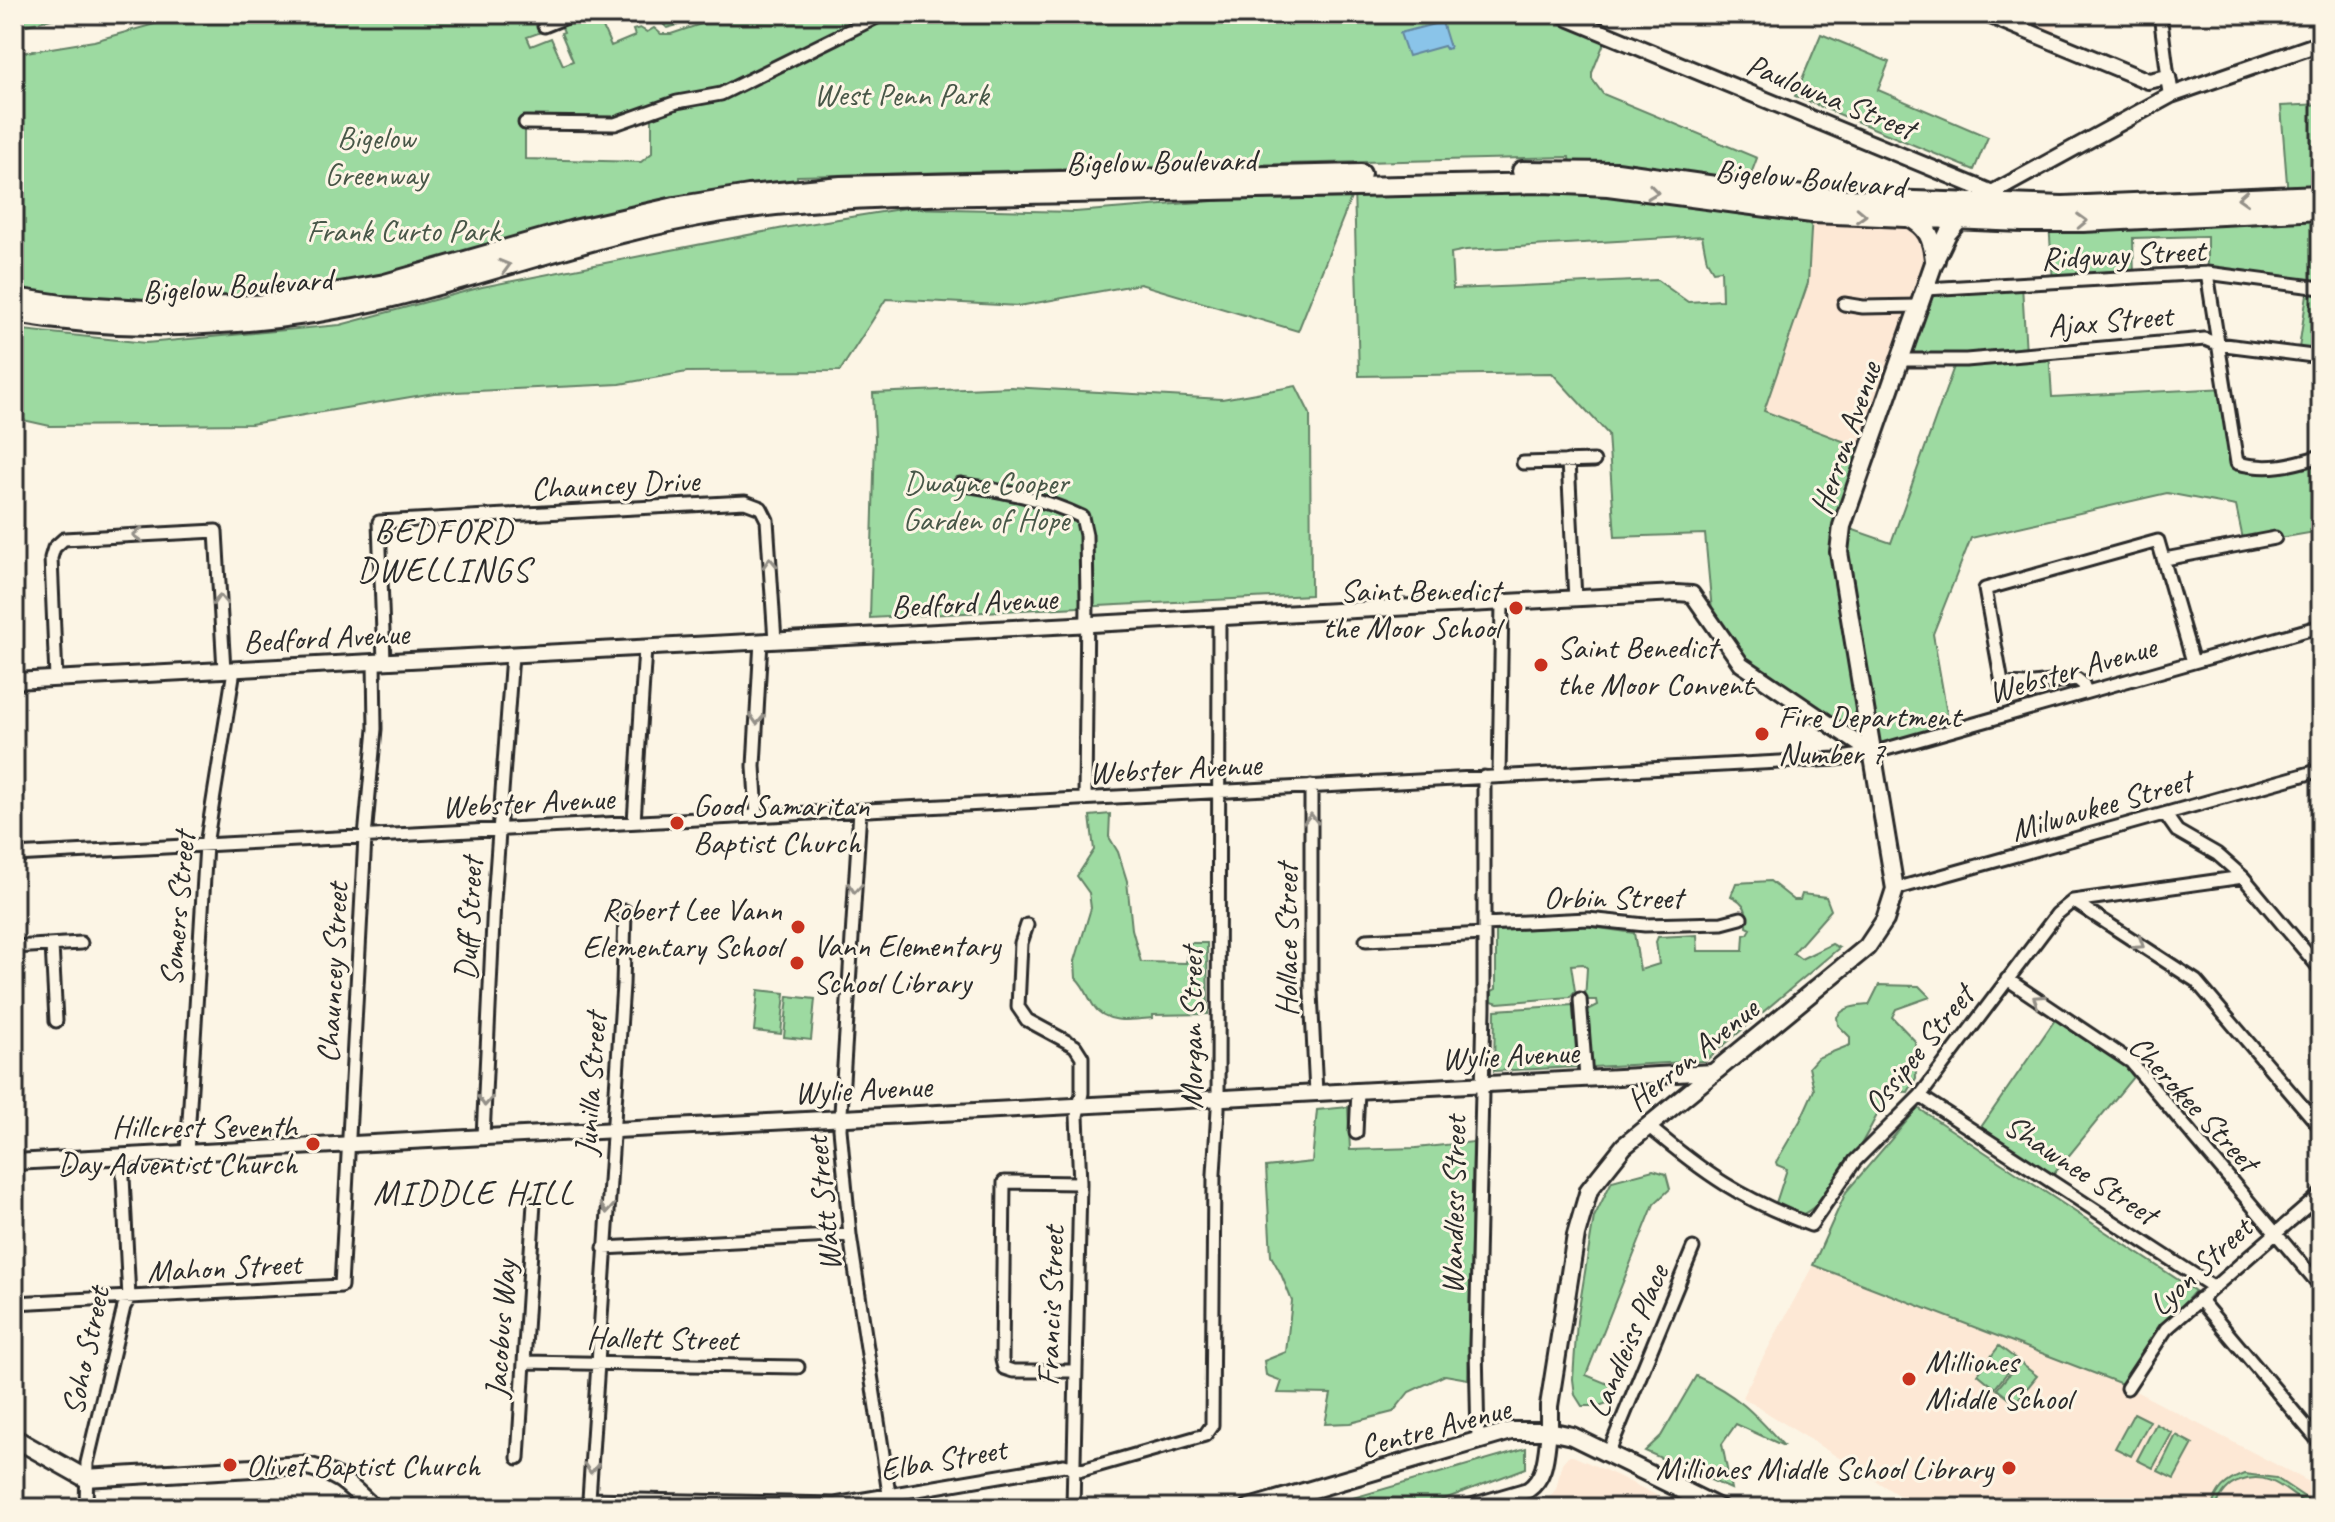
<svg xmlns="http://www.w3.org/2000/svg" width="2335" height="1522" font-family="Caveat,sans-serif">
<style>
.built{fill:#fde8d5}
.green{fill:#9ddaa1;stroke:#648266;stroke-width:2;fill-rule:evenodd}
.water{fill:#8ac4e9;stroke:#64879d;stroke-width:2}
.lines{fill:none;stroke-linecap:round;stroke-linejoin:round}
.minor-casing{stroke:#2b2b2b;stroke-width:17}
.tertiary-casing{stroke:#2b2b2b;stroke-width:20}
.secondary-casing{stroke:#2b2b2b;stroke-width:22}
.primary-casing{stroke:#2b2b2b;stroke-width:24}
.minor{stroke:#fcf5e5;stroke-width:11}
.tertiary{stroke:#fcf5e5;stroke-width:14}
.secondary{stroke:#fcf5e5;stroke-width:16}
.primary{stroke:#fcf5e5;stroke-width:18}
.oneway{stroke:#949088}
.poi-dot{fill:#c8321e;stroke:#fcf5e5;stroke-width:3}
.labels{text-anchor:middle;stroke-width:6;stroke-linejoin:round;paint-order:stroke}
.park-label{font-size:32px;fill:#485748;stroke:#fcf5e5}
.street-label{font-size:32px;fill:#2b2b2b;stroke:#fcf5e5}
.poi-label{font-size:32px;fill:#2b2b2b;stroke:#fcf5e5;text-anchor:start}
.neighbourhood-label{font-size:34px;letter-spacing:2px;fill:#2b2b2b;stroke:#fcf5e5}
</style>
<rect width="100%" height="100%" fill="#fcf5e5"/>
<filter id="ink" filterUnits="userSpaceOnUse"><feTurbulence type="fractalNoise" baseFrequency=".0125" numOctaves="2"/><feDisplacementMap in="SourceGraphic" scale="16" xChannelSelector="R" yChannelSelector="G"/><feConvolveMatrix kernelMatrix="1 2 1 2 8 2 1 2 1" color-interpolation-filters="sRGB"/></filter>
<g filter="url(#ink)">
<path class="built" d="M1986,14H2062L2051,40Z
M1812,213L1960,219L1945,238L1869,451L1763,411L1808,283Z
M1813,1265L2122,1384L2321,1488V1508H1919L1742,1397Z
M1568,1456H1573L1616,1475L1682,1508H1532L1542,1505L1556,1489L1562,1463Z"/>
<path class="green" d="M14,14H72L14,28Z
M190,14H597L611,46L635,36L633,30L640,28L647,32L654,28L661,34H671L731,14H808L809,16L815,14H850L856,27L883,14H1563L1608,33L1592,73V79L1603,94L1757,158L1745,190L1571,171L1569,157L797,176V184L415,270L266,298L156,303L79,299L14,291V54L94,41ZM561,25L564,32L561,33L573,61L563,65L551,38L531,46L527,37ZM652,110V153L641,162L525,159V123L615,124Z
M690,14H720L667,28L663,24Z
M1821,34L1889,62L1878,90L1988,137L1974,170L1795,96Z
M2321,104V195L2288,196L2281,106Z
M1543,183L1812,213L1808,283L1764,411L1869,451L1842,526L1891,543L1956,361L1901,360L1926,289L2022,285L2026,353L2049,351L2052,397L2226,388L2238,463L2258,468L2321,456V531L2244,544L2236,506L2167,493L1971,538L1933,634L1950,731L1872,753L1756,676L1713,622L1705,534L1615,537L1608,434L1552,373L1359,376L1354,187ZM1702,236L1707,261L1713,271L1721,270L1722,300L1688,302L1657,280L1453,289L1451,253L1466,250Z
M1351,198L1298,331L1140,284L1019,306L886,299L840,371L687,372L620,384L434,393L251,424L50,426L14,418V329L146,343L340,325L482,287L789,227L906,208L1075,212L1226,200Z
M2321,210V357L2298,355L2308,287L2207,273V236L2133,238L2134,278L2053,283L2049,222Z
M1296,386L1310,414L1311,595L870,618L875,438L873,393L1011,387L1222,399Z
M1110,814L1109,837L1118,852L1127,881L1132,929L1141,962L1186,963L1188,943H1207L1208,1014L1153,1015V1018C1133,1020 1105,1025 1093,1005C1087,995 1085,987 1076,978L1075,961L1091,908L1089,893L1077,876L1094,850L1090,816Z
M1770,881L1794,900H1800L1802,894L1826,897L1831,910L1793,953L1801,959L1832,944L1839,948L1705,1061L1592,1067L1588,1010L1598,1005L1597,1000H1585L1587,968L1583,964L1571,965L1575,991L1570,997L1498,1003L1492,1001V991L1496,989V931L1585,926L1634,933L1640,970L1659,964L1656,942L1658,937L1697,935L1698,951H1743L1744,935L1748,934L1751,929L1747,927C1748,911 1745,902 1731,896L1736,883Z
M1879,985L1919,986L1930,997L1896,1009L1892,1017L1915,1041L1916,1078L1908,1092L1889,1091C1873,1124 1833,1204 1799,1216L1775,1206L1787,1169L1777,1165L1776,1162L1800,1121L1814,1090L1809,1067L1817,1058L1850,1045V1037L1838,1025L1837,1017C1845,1006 1857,1006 1869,1005Z
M758,990L785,993L781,1034L754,1031Z
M788,996L815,999L811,1040L784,1037Z
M1573,1005L1577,1067L1494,1071L1495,1010Z
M2059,1014L2138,1071L2049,1180L1977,1133Z
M1348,1107L1350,1150L1416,1148L1473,1142L1468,1379L1445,1375L1409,1392L1393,1412L1350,1423L1325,1424L1331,1394L1278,1393L1282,1381L1266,1375L1264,1361L1286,1352L1292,1301L1281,1274L1271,1256L1266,1167L1312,1162L1317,1110Z
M1918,1108L2195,1291L2148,1344L2122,1384L1813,1265L1846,1192Z
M1653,1170L1666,1174L1670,1189L1654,1204L1586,1375L1613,1386L1610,1402L1599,1406H1582L1575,1395L1573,1379L1577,1321L1594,1217L1612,1181Z
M1999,1346L2017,1360L1995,1388L1978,1374Z
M2019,1362L2037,1376L2015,1403L1997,1389Z
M1696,1376C1738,1395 1754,1413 1784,1446L1736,1424L1722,1444L1731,1489L1645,1451L1661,1436Z
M2134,1413L2150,1421L2131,1456L2115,1448Z
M2156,1424L2172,1433L2153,1468L2137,1460Z
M2176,1435L2193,1444L2174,1479L2158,1471Z
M1526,1448V1468L1421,1508H1324L1325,1506Z
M2244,1474L2276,1478L2321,1508C2295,1508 2279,1467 2240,1481C2227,1485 2220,1495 2216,1508H2212C2216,1489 2226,1481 2244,1474Z"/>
<path class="water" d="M1442,22L1450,48L1446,49L1444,46L1408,56L1400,33Z"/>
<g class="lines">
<g class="minor-casing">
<path id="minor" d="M2160,14L2168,77
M544,26L574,14
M525,123L615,124L677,102L721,94L883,14
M2207,273L2237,463C2268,471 2291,465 2321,456
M1926,289L2207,273L2321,288
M1844,304L1863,307L1920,306
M1901,360H1966L2205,339L2217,344L2321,357
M1568,461L1575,599
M1523,463L1594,461
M960,484C1003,491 1043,498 1082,517L1086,535L1087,600L1085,799
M2165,559L2275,538
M384,661L379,522L745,502L761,508L767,520L775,641
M56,679L51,558L54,548L64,539L216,531L224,670
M2086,692L2083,684L2077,679L2025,685L2002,683L1985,589L2158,541L2193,662
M1499,776L1502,604
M1311,786V992L1316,1093
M860,810L840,1129L850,1235L889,1494
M2165,814L2177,831L2217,854L2243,877
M757,816L754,766L761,641
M634,822L645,648
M14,855L1836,759L1872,753L2321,626
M1895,889L2321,770
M2073,901L2196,981L2321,1128
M625,911L623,985L589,1499L835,1504L1064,1465L1082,1470L1205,1435L1212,1425L1214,1174L1218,1109L1219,618
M1484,924L1588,919L1645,925L1722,923L1741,918
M1027,925L1021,943L1018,1007L1027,1020L1075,1046L1082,1057V1093L1077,1116L1080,1183L1073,1508
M1366,940L1484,934
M52,945L56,1021
M14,947L81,943
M2007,979L2131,1062L2321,1287
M1580,999L1586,1078
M1920,1096L2213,1287
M1648,1126C1705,1174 1741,1199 1811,1225L1855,1161L1920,1096L2057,914L2073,901L2243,877L2321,970
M1356,1133L1358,1091
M483,1137L494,901L512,655
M187,1153L206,845L234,670
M604,1248L850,1235
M2199,1299L2321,1444
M14,1303L341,1286L365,837L375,729L374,662
M525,1362L798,1367
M1074,1371H1013L1004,1368L1002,1360L1004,1182L1080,1183
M2127,1388L2166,1329L2321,1194
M1478,1442L1476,1346L1484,1007V777
M1608,1454L1693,1248
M518,1458L534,1203
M86,1508L87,1463L124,1307L129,1298L122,1157"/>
</g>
<g class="tertiary-casing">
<path id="tertiary" d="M1563,14L1570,19L1990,192
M1986,14L2148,81L2168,77L2171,95
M1983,198L2171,95L2321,43
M14,681L1676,593L1692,594L1741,664L1872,753
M14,1162L1714,1072
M1466,1508L1528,1490C1547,1477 1546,1452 1549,1431"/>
</g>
<g class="secondary-casing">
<path id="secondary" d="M1549,1431V1406L1576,1235L1589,1190L1624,1146L1867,947L1885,920L1895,889L1839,552L1842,526L1935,260L1948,233L1966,213
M14,1438L85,1478L302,1465C338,1472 348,1484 373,1508
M1249,1508L1511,1431H1549L1572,1436L1719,1508"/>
</g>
<g class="primary-casing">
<path id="primary" d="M1522,171L1617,172L1764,193L1852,199L1977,203L2063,206L2321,195
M1909,217C1928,226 1933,239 1935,260
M14,298L62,305L145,310L272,304L385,284L574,230L675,207L749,195L841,186L1361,174
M14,313C136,334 264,327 384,299C497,272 606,230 722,212C836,194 954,196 1070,193C1228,190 1385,186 1543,183L1608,186L1812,213L2022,222H2083L2321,210"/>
</g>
<use href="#minor" class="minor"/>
<use href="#tertiary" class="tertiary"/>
<use href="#secondary" class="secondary"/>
<use href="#primary" class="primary"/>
</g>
<defs><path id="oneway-chevron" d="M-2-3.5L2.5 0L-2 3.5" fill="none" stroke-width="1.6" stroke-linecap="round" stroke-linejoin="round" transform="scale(2)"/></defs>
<g class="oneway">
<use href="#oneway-chevron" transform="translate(1653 192) rotate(8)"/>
<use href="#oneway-chevron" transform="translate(2243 198) rotate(177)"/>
<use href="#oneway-chevron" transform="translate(1861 215) rotate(2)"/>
<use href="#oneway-chevron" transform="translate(2082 221) rotate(-2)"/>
<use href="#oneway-chevron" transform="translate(505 266) rotate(-16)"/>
<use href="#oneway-chevron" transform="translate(138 535) rotate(177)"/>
<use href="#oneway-chevron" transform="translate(770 563) rotate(-93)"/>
<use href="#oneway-chevron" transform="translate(220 600) rotate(-93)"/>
<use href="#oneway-chevron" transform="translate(757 719) rotate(93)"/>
<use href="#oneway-chevron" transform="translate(1311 819) rotate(-90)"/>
<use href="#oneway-chevron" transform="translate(855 888) rotate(94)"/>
<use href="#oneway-chevron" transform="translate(2139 944) rotate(33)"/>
<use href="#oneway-chevron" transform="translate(2038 1000) rotate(-147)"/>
<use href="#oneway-chevron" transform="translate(485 1101) rotate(93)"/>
<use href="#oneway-chevron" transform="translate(607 1208) rotate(94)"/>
<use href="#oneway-chevron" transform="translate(591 1468) rotate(93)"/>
</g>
</g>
<g class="poi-dot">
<circle cx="1516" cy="608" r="8"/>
<circle cx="1541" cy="665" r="8"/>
<circle cx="1762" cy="734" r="8"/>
<circle cx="677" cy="823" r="8"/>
<circle cx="798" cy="927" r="8"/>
<circle cx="797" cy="963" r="8"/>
<circle cx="313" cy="1144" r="8"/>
<circle cx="1909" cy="1379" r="8"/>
<circle cx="230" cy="1465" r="8"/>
<circle cx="2009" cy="1468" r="8"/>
</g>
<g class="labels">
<g class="park-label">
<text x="901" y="105">West Penn Park</text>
<text x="376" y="148">Bigelow<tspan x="376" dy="37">Greenway</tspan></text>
<text x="403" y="241">Frank Curto Park</text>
<text x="986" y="493">Dwayne Cooper<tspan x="986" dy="37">Garden of Hope</tspan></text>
</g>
<g class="street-label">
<text transform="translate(1831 96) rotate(22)" y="11">Paulowna Street</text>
<text transform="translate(1161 161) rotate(-1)" y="11">Bigelow Boulevard</text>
<text transform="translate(1810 178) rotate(5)" y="11">Bigelow Boulevard</text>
<text transform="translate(2123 254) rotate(-3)" y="11">Ridgway Street</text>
<text transform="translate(237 285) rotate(-4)" y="11">Bigelow Boulevard</text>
<text transform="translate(2110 320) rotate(-5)" y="11">Ajax Street</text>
<text transform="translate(1845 438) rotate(-71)" y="11">Herron Avenue</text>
<text transform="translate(615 484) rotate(-3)" y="11">Chauncey Drive</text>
<text transform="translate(974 602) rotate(-3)" y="11">Bedford Avenue</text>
<text transform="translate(326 637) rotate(-3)" y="11">Bedford Avenue</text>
<text transform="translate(2072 669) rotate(-16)" y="11">Webster Avenue</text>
<text transform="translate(1175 768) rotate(-3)" y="11">Webster Avenue</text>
<text transform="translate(528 802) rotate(-3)" y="11">Webster Avenue</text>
<text transform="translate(2101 805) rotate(-16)" y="11">Milwaukee Street</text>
<text x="1613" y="908">Orbin Street</text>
<text transform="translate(177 909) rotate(-85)" y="11">Somers Street</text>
<text transform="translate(468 919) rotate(-87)" y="11">Duff Street</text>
<text transform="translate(1286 940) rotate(-90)" y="11">Hollace Street</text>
<text transform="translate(332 973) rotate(-87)" y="11">Chauncey Street</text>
<text transform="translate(1191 1028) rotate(-90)" y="11">Morgan Street</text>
<text transform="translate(1918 1049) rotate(-51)" y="11">Ossipee Street</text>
<text transform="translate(1692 1054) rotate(-39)" y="11">Herron Avenue</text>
<text transform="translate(1510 1055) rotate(-3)" y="11">Wylie Avenue</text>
<text transform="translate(590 1084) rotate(-86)" y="11">Junilla Street</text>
<text transform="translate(863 1089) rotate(-3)" y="11">Wylie Avenue</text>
<text transform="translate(2194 1103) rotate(47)" y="11">Cherokee Street</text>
<text transform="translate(2081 1169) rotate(33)" y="11">Shawnee Street</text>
<text transform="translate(823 1204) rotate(-96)" y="11">Watt Street</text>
<text transform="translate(1453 1205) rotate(-89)" y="11">Wandless Street</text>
<text transform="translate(2200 1266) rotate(-43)" y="11">Lyon Street</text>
<text transform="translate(224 1267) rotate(-3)" y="11">Mahon Street</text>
<text transform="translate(1050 1306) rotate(-88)" y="11">Francis Street</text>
<text transform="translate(500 1329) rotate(-86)" y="11">Jacobus Way</text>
<text transform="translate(662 1338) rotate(1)" y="11">Hallett Street</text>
<text transform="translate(1627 1341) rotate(-67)" y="11">Landleiss Place</text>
<text transform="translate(85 1351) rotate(-78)" y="11">Soho Street</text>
<text transform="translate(1435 1427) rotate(-15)" y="11">Centre Avenue</text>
<text transform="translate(943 1459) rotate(-10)" y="11">Elba Street</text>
</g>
<g class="poi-label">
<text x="1500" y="601" text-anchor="end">Saint Benedict<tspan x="1500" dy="37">the Moor School</tspan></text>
<text x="1557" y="658">Saint Benedict<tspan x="1557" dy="37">the Moor Convent</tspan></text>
<text x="1778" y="727">Fire Department<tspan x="1778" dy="37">Number 7</tspan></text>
<text x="693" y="816">Good Samaritan<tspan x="693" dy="37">Baptist Church</tspan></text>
<text x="782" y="920" text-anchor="end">Robert Lee Vann<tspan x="782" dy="37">Elementary School</tspan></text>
<text x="813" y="956">Vann Elementary<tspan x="813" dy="37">School Library</tspan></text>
<text x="297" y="1137" text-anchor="end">Hillcrest Seventh<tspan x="297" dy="37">Day Adventist Church</tspan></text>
<text x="1925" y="1372">Milliones<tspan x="1925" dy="37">Middle School</tspan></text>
<text x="246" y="1476">Olivet Baptist Church</text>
<text x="1993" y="1479" text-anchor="end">Milliones Middle School Library</text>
</g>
<g class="neighbourhood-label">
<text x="444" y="542">BEDFORD<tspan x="444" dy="39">DWELLINGS</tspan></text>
<text x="474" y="1204">MIDDLE HILL</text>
</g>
</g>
<rect width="2335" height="1522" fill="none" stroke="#fcf5e5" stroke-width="48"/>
<rect x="24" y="24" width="2287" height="1474" fill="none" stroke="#2b2b2b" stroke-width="3" filter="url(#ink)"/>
</svg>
